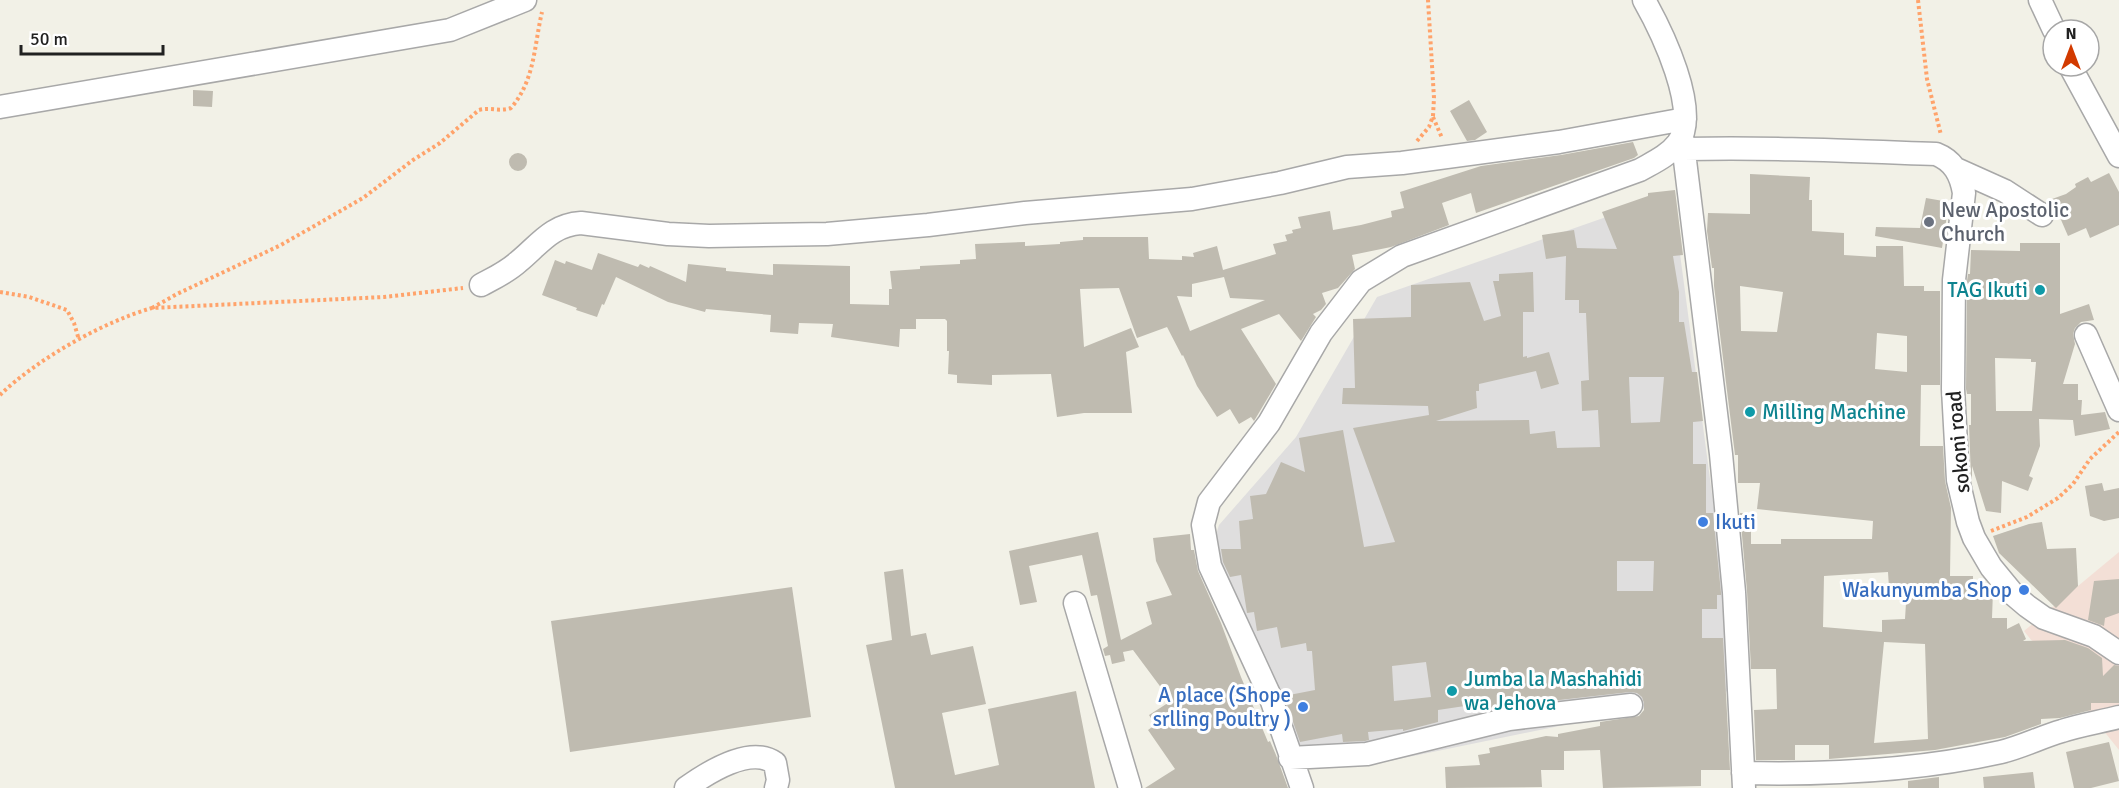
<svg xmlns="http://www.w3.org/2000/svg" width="2119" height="788" font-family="Signika,sans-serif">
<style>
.residential{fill:#dfdede}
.commercial{fill:#f3dfd6}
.building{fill:#bfbbb0;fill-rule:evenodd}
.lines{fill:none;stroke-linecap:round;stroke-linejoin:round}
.minor-casing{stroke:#a8a8a8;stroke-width:25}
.path{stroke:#ffa36b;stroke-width:4;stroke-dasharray:3 3;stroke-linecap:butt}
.minor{stroke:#fff;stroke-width:22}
.worship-dot{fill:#6b7280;stroke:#fff;stroke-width:2}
.culture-dot{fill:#0f9aa8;stroke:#fff;stroke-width:2}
.shop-dot{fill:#3f7fe0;stroke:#fff;stroke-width:2}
.labels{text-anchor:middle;stroke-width:6;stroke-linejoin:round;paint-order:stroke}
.worship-label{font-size:21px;fill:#5b616d;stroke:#fff;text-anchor:start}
.culture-label{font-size:21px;fill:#0d838f;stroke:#fff;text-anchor:start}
.street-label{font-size:21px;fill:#212121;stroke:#fff}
.shop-label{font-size:21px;fill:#366cbe;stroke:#fff;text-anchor:end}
</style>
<rect width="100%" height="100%" fill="#f2f1e7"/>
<path class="residential" d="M1672,194L1738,689L1389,761L1348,764L1289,743L1276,683L1246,617L1217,565L1214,541L1219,525L1296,437L1377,297Z"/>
<path class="commercial" d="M2119,552V750L2024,631Z"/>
<path class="building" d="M193,90L213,91L212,107L193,106Z
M1469,100L1487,132L1475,140L1467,141L1450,111Z
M1633,142L1638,155L1634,158L1476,213L1471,193L1442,203L1449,225L1391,247L1352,255L1355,269L1338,288L1322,293L1326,304L1321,310L1313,314L1316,317L1301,341L1279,314L1241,329L1276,384L1254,421L1251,417L1239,424L1230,409L1217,417L1197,386L1183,355L1182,356L1167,327L1137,338L1119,288L1080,289L1084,347L1131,328L1139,347L1126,352L1132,413H1084L1057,417L1051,374L992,375V385L957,383V375L948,374L949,351H947V321L945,319H916V329H900L899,347L831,337L833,324L799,323L798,334L770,332L771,315L706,309L705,312L668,302L616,277L604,305L602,304L597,317L576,310L577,308L542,295L555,260L565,264L566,261L592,270L598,253L638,267L640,264L649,268L650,266L686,282L688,264L726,268V271L773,275V264L850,266V304L889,305V289H892L890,271L920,269V266L960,264V260L976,259L975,244L1025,242V246L1060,244V242L1083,240V237H1148L1149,259L1182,260V256L1194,257L1193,253L1217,246L1223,270L1276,254L1273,244L1287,241L1285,235L1293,233L1292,230L1301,228L1298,217L1330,211L1333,230L1361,225L1392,217L1391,211L1404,208L1400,192L1481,166L1561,155ZM1224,277L1230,298L1265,300L1190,331L1177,296L1192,297V284Z
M509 162a9 9 0 1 1 18 0a9 9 0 1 1-18 0Z
M2109,173L2119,192V225L2090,238L2086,228L2068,236L2052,199L2066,194L2076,187L2075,184L2088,177L2091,182Z
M1750,174L1810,177L1809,200H1812V231L1844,233V255L1876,257V246H1903L1904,286H1924V291H1940V385H1921L1920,446H1943L1945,481L1951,508L1950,576H1973V590L1993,591L1992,618H2007V629L2019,623L2026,639L2023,641L2065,640L2088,648L2102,658L2103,676L2114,665L2119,666V703H2091V710L2060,718L2041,719V724L2005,737L1935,750L1829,759V745H1795V760H1756L1754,710L1777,709L1776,669H1751L1747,591L1740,513H1751V544H1781V539H1872L1873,521L1757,509L1760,483H1738V455H1735L1714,286V268H1712L1707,231L1708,213L1750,214ZM1740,286L1783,292L1777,332L1741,331ZM1877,333L1907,336V372L1875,369ZM1888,572L1889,588L1907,587L1905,619L1882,620V632L1823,627L1824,576ZM1884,642L1925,644L1928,739L1874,743Z
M1675,190L1683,255L1673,256L1679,292V322H1684L1692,372H1697L1703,421L1693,422V464H1706V513H1713L1721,593V595H1717V609H1702V638H1723L1730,770H1701V786L1603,788L1600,750L1564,751V770H1541L1542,787L1446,788L1445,767L1480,765L1478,755L1490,753L1489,748L1546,736L1558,737V734L1600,726V722L1639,716L1644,710V703L1642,697L1637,693L1630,692L1507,706L1486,711L1485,703L1438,710V722L1403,731V729L1368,732L1369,740L1365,741L1343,742L1342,734L1300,742L1284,696L1315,690L1312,651H1307L1306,643L1281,648L1277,627L1257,631L1254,612L1247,613L1241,575L1230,577L1223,562L1221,549H1241L1239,521L1253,519L1250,496L1266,494L1281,462L1305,472L1299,438L1343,430L1364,547L1395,542L1353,428L1429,415L1428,406L1342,404L1343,388H1355L1353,319L1411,317V285L1470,282L1484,321L1501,316L1493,281H1499V274L1533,272L1534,312H1523V357L1527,356V358L1549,352L1559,384L1541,389L1536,371L1479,384V391H1476L1477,408L1436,421L1529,420L1530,434L1555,431L1557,448L1600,447L1598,410L1582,411L1581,381L1589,380L1586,313H1579V300H1565L1566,256L1546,259L1542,235L1574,230L1577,248L1617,249L1602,212L1648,196V193ZM1629,377H1664L1660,422L1631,423ZM1617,561H1654L1653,591H1617ZM1426,662L1431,697L1394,701L1392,666Z
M1926,198L1949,202L1942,248L1875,236L1876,227L1920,228Z
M2020,243H2060V314L2089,304L2094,320L2081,322L2075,328L2073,334L2075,344L2063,384H2078V400H2082L2081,415L2105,412L2110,429L2075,436L2073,420L2039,419L2040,446L2029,476L2033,478L2028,491L2002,481L2001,513L1986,511L1972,466V480L1971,478L1969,425H1971V394H1967L1966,389L1967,281L1968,274H1970L1971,250L2020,251ZM1995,358L2031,359V362H2036L2032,411H1996Z
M2102,483L2104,491L2119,488V518L2104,521L2090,516L2085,486Z
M2042,522L2047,549L2076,548L2078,586L2056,608L1999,553L1993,536L2029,524Z
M1098,532L1121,640L1152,624L1146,602L1172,595L1156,561L1153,538L1190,534L1191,550H1194L1198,571L1221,623L1241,677L1268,742L1270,741L1276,755L1288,788H1145L1175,769L1148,730L1155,725L1149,715L1171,701L1133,650L1123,652L1125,661L1112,664L1110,655L1105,656L1103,649L1108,646L1097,595L1091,596L1082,555L1029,566L1037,602L1020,605L1009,551Z
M903,569L911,636L926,633L931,655L973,646L986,704L942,713L955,775L999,765L988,709L1076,691L1095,788H895L866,645L892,640L884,572Z
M2119,579V613L2105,618L2104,626L2088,620L2094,581Z
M792,587L811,717L570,752L551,621Z
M2109,742L2119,781L2091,788H2074L2066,752Z
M2033,772L2035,788H1984L1983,777Z
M1939,777V788H1908V781Z"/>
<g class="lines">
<g class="minor-casing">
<path id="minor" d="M2040,0L2054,30
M2070,66L2119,156
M0,107L450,30L525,0
M1682,136L1721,454L1734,592L1744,788
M1684,149C1768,147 1852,151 1936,154C1954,161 1961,175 1964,193L1954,280L1953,389L1958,480L1968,522L1974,538L1991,567L2014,595L2027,606L2044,618L2094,636L2119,653
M1956,169L2005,191L2042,215
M481,285C494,278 507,272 518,262C539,245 551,225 581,223L668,234L709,236L827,234L928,225L1025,213L1192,199L1280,183L1347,167L1402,163L1559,142L1685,119
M2086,335L2119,410
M1075,603L1130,788
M1290,758L1367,754L1509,719L1631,705
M1743,773C1830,775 1916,771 2001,752C2022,747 2041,737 2062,731C2080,725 2100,722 2119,717
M686,788C707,773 750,745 775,763L778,780L776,788
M1302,788L1270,696L1210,566L1203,525L1209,502L1269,423L1321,333L1361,281L1402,256L1640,170C1654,162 1668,156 1678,143C1701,111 1661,30 1644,0"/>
</g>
<path class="path" d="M1918,0L1927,79L1941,135
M1433,117L1442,138
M1417,141L1429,127L1433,116L1434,98L1428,0
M0,292L29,297L67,310L74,323L79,340
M152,308L177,294L281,245L363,198L413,160L440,143L479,110C490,107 500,112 511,108C535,80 534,46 542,12
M0,395C37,359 103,322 152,308L384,297L463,288
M1991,531L2027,517L2058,498L2073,484L2090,459L2119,432"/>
<use href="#minor" class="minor"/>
</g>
<circle class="worship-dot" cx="1929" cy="222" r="6"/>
<g class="culture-dot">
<circle cx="2040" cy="290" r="6"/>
<circle cx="1750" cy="412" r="6"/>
<circle cx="1452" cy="691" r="6"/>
</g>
<g class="shop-dot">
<circle cx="1703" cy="522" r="6"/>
<circle cx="2024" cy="590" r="6"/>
<circle cx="1303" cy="707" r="6"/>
</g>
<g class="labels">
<g class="worship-label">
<text x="1941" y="217">New Apostolic<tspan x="1941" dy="24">Church</tspan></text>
</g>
<g class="culture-label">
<text x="2028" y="297" text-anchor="end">TAG Ikuti</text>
<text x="1762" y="419">Milling Machine</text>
<text x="1464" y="686">Jumba la Mashahidi<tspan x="1464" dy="24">wa Jehova</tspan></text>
</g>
<g class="street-label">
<text transform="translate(1958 442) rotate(-95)" y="7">sokoni road</text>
</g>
<g class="shop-label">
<text x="1715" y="529" text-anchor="start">Ikuti</text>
<text x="2012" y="597">Wakunyumba Shop</text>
<text x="1291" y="702">A place (Shope<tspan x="1291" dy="24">srlling Poultry )</tspan></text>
</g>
</g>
<g transform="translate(2071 48)"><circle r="28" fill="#ffffff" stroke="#a6a6a6" stroke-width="1.5"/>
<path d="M0-4.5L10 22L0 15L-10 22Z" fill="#d23a00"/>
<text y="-9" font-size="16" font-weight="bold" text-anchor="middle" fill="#212121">N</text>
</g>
<path d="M21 45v9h142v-9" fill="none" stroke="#212121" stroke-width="3"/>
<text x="30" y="45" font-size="18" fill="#212121" stroke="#ffffff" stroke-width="4.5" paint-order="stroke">50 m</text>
</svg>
